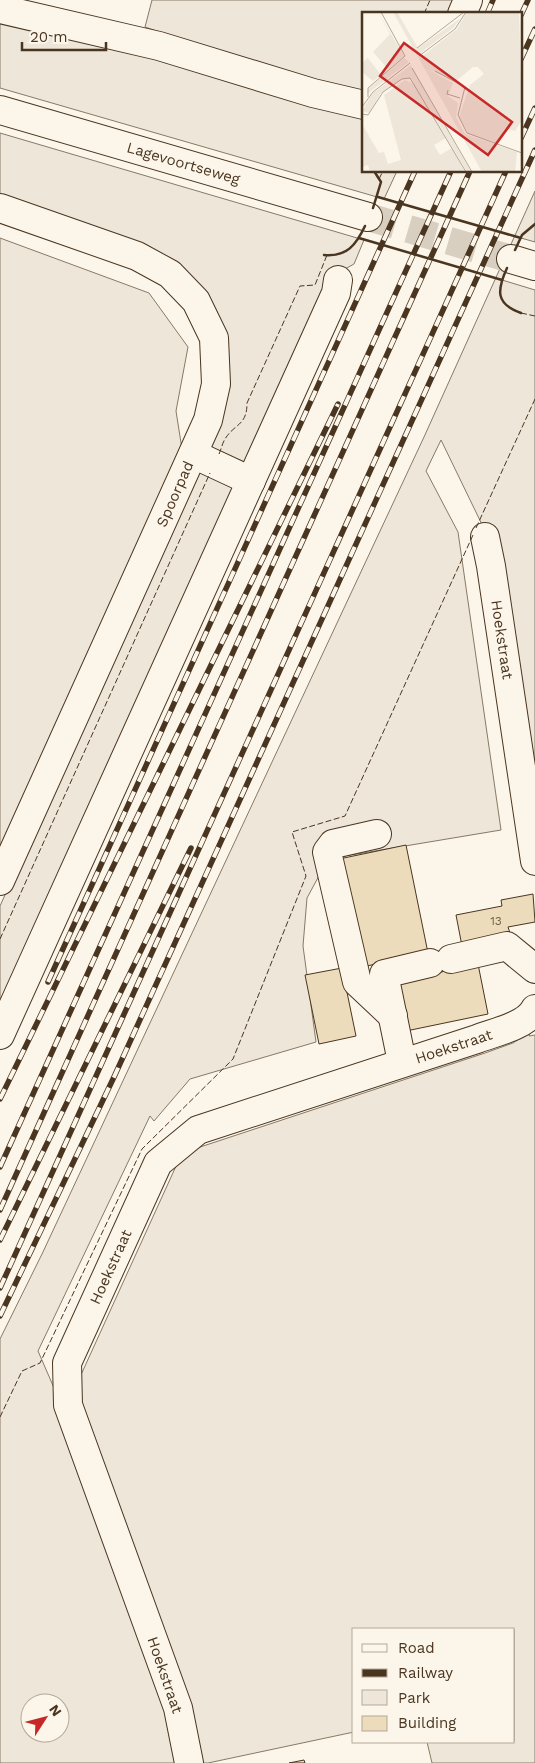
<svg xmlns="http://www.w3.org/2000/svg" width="535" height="1763" font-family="'Work Sans',sans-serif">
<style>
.green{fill:#ede6d9;stroke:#887966;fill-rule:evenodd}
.building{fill:#ecdcbc;stroke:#4a3520}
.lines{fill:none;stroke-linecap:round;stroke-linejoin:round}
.minor-tunnel{stroke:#d8cfc1;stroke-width:28;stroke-dasharray:28 14;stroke-linecap:butt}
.minor-casing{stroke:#4a3520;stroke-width:30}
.minor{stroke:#fbf6e9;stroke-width:28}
.rail-casing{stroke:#4a3520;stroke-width:5.5}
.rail{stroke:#fbf6e9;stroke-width:4;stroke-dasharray:11;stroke-linecap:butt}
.fence{stroke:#4a3520;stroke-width:1;stroke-dasharray:6 2.5;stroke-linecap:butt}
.wall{stroke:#4a3520;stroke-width:2.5}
.labels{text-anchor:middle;stroke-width:4;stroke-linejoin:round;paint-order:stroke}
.number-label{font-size:12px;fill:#725f47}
.street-label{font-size:15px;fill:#4a3520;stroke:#fbf6e9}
.inset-road{fill:none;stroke:#b4a999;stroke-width:1}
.view{fill:#c62828;fill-opacity:0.15;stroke:#c62828;stroke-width:2.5}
.inset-edge{fill:none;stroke:#4a3520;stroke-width:2.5}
</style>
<rect width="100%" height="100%" fill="#fbf6e9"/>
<path class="green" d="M152,0H462L455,14H364V97L311,83L145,27Z
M0,15L364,113V171H397L384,199L0,88Z
M0,133L364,240L354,264L345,269L0,1021V906L218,425L207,297L0,196Z
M535,191V242L521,238L502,280L535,290V839L489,539L441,440L426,471L458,532L501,830L339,857L321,872L307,898L303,946L316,1042L190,1079L154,1121L150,1116L38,1351L61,1404L185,1763H0V1339L42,1254L424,437ZM30,1703H60V1733H30Z
M0,238L149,293L188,347L176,411L182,449L0,852Z
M530,1032L529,1036L535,1035V1763H432L427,1742H514V1629H354V1732L208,1763H196L75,1388L182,1153L485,1053L513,1043Z"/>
<path class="building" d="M406,845L428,953L362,967L339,859Z
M533,894L535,922L508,927L511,936L462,946L456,915L502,906L501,900Z
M478,964L488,1014L406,1031L395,982Z
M342,968L356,1036L319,1044L305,975Z
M304,1760L305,1763H289Z"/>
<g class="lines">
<path class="minor-tunnel" d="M368,217L511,259"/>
<g class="minor-casing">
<g id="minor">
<path d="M0,9L159,46L313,93L364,105"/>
<path d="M462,14L468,0"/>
<path id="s1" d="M0,110L368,217"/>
<path d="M0,208L137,256L170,274L196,301L214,338L216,384L208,420L0,881"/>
<path d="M511,259L535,266"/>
<path d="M193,454L251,481"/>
<path id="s2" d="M485,537L491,566L535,861"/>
<path d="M377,834L333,844L327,852L357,982L393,1016"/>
<path d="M451,959L507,946L535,969"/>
<path d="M0,1035L336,293L338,280"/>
<path d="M402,1062L384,974L430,963"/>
<path id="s3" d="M189,1763L178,1708L68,1405L67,1363L158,1163L198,1130L477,1039C495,1032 526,1026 535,1009"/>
</g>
</g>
<use href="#minor" class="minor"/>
<g class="rail-casing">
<path id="rail" d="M487,14L493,0
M521,15L528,0
M521,59L535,29
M521,138L535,108
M48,982L415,171
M0,1099L338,404
M0,1167L451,171
M0,1210L470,171
M0,1240L191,848
M0,1288L506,171
M0,1316L114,1077L535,150"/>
</g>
<use href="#rail" class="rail"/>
<path class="fence" d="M424,14L430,0
M379,179L383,171
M521,313L535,316
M219,454C221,450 222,444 225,439C235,423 247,426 247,403L300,286L315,285L327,255
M476,528L535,399
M0,939L210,473
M0,1417L22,1371L40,1363L142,1149L233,1059L306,876L292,832L345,816L473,535"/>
<path class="wall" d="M363,164L364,165
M378,197L521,238
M373,208L381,182L374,171
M359,238L502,280
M515,250L522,235L535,224
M324,255C347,257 356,245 365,226
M507,268C497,290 495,304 521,313"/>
</g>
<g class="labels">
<g class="number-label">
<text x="496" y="925">13</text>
</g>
<g class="street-label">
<text dy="5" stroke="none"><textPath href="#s1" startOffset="191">Lagevoortseweg</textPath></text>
<text transform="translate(175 494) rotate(-66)" y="5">Spoorpad</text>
<text dy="5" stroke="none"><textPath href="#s2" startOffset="104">Hoekstraat</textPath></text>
<text dy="5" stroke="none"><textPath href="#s3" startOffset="961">Hoekstraat</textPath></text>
<text dy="5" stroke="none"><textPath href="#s3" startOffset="526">Hoekstraat</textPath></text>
<text transform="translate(165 1675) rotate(71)" y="5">Hoekstraat</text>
</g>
</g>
<g transform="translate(362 12)">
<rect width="160" height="160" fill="#fbf6e9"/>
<path d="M16,0L42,44L26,57L11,40L28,22ZM31,0H35L56,36L99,6L91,16L56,43L58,46L95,17L105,0H157L160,108L153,119L143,116L135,131L107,122L97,105L108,73L122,62L116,55H111L94,69L65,57L91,71L86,84L96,91L94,105L103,122L155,140L153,160H120ZM6,46L19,63L11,69L0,60V51ZM42,46L47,50L5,82L6,77ZM49,53L50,56L109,160H105L49,66L40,67L19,81L7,101L0,99L11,81ZM43,68L54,73L84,126L72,133L78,143L90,136L103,160H8L6,153L0,155V112L17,141L22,140L26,152L39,148L22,83Z" fill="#ede6d9"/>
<path class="inset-road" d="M55,36L102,0M57,44L93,17L104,0M50,56L110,160M73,59L103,75L96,103L105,121L160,141M86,78L85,82L98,86M6,85V76L43,44L19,0M0,95L11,80L48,51M0,102L6,103L21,80L40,67L48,66L104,160"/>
<path class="view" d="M42,31L150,110L126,143L18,64Z"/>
<rect width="160" height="160" class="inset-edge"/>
</g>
<rect x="352" y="1628" width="162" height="115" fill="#fbf6e9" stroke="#b4a999"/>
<rect x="362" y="1644" width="25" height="8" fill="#fbf6e9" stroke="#b4a999"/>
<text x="398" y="1653" font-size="15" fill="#4a3520">Road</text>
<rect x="362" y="1669" width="25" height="8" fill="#4a3520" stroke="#b4a999"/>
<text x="398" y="1678" font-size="15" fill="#4a3520">Railway</text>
<rect x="362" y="1690" width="25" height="15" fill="#ede6d9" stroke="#b4a999"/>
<text x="398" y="1703" font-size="15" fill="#4a3520">Park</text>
<rect x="362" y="1716" width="25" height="15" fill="#ecdcbc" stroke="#b4a999"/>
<text x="398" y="1728" font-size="15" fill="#4a3520">Building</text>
<g transform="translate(45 1718) rotate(54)"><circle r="24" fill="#fbf6e9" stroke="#b4a999"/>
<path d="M0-4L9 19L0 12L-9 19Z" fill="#c62828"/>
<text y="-8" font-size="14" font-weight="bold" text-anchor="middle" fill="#4a3520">N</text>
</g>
<path d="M22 42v8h84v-8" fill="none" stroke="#4a3520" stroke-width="2.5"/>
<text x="30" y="42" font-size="15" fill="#4a3520" stroke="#fbf6e9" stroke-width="4" paint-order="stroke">20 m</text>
</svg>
